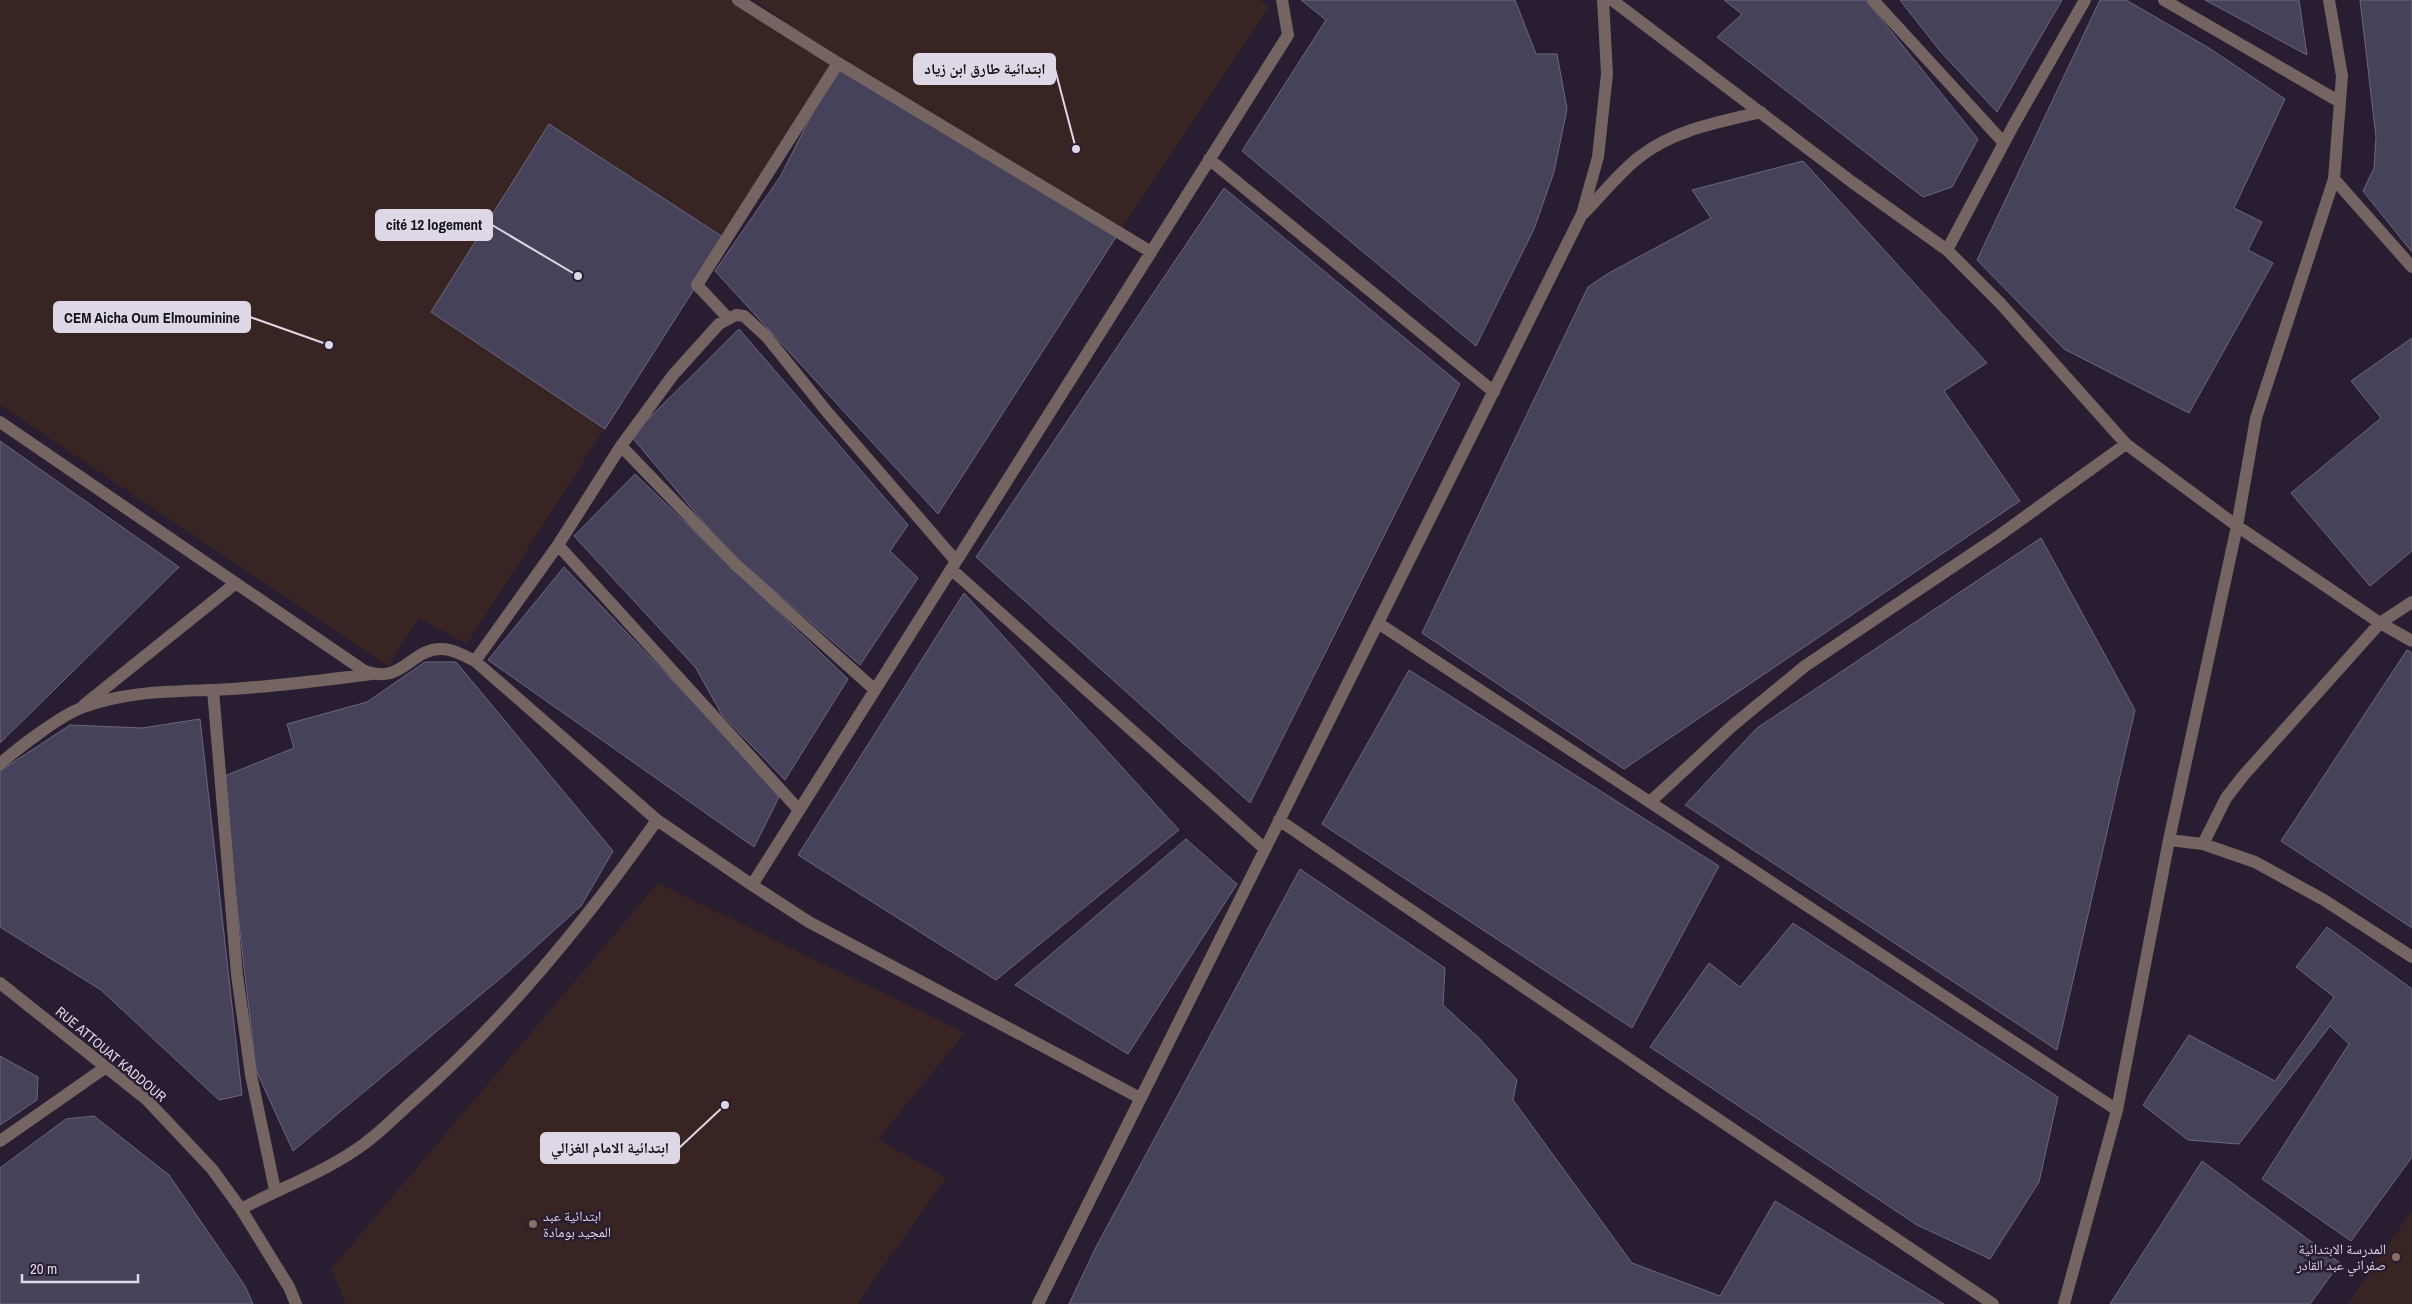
<svg xmlns="http://www.w3.org/2000/svg" width="2412" height="1304" font-family="'Archivo Narrow','Noto Naskh Arabic',sans-serif">
<style>
.education{fill:#382422}
.building{fill:#454259;stroke:#6b6781}
.lines{fill:none;stroke-linecap:round;stroke-linejoin:round}
.minor{stroke:#746462;stroke-width:12}
.education-dot{fill:#8d6e63;stroke:#281d31;stroke-width:2}
.labels{text-anchor:middle;stroke-width:5;stroke-linejoin:round;paint-order:stroke}
.street-label{font-size:14px;fill:#ded7e5;stroke:#281d31}
.poi-label{font-size:14px;fill:#ded7e5;stroke:#281d31;text-anchor:start}
.leader{fill:none;stroke:#ded7e5;stroke-width:2}
.callout-dot{fill:#ded7e5;stroke:#281d31;stroke-width:2}
.callout{fill:#ded7e5;stroke:#ded7e5;stroke-width:2}
.callout-label{font-size:15px;text-anchor:middle;font-weight:bold;fill:#111}
</style>
<rect width="100%" height="100%" fill="#281d31"/>
<path class="education" d="M0,0H738L832,58L755,0H1260L1269,7L1118,234L838,63L467,644L419,618L388,666L0,405Z
M658,883L965,1033L878,1139L946,1178L857,1304H346L331,1269Z
M2412,1210V1304H2348Z"/>
<path class="building" d="M1301,0H1515L1536,54H1557L1567,109L1554,172L1534,229L1476,346L1242,151L1326,20Z
M1724,0H1866L1978,139L1952,187L1923,197L1717,37L1742,14Z
M1900,0H2062L1997,112L1940,51Z
M2100,0H2126L2209,48L2285,99L2234,208L2262,222L2248,250L2273,263L2189,413L2064,349L1977,260Z
M2205,0H2299L2307,55Z
M2360,0H2412V252L2363,191L2374,168L2376,137Z
M838,63L1118,234L938,514L715,271L780,177Z
M549,124L726,239L605,429L431,312Z
M1803,161L1987,363L1944,391L2020,501L1624,769L1422,633L1588,287L1609,273L1711,218L1692,190Z
M1224,188L1460,384L1250,803L976,557Z
M739,329L908,525L890,551L918,578L860,665L725,548L631,436Z
M2412,338V551L2370,586L2291,493L2381,418L2351,381Z
M0,441L179,567L0,743Z
M635,474L848,679L785,780L722,715L696,668L574,536Z
M2041,538L2135,710L2057,1050L1685,805L1757,728Z
M564,567L713,723L779,797L754,847L488,660Z
M964,593L1179,830L996,980L798,855Z
M2407,650L2412,653V928L2281,841Z
M425,662H456L613,851L581,906L508,972L293,1151L256,1070L222,777L294,748L287,724L367,702Z
M1409,670L1719,866L1632,1028L1322,824Z
M200,719L242,1095L219,1100L101,990L0,927V771L70,725L142,728Z
M1186,839L1237,884L1128,1054L1015,985Z
M1300,869L1445,968L1443,1005L1479,1038L1517,1080L1513,1100L1632,1263L1720,1296L1775,1201L1944,1304H1069L1096,1247Z
M1793,923L2058,1097L2039,1182L1990,1259L1917,1225L1650,1047L1709,963L1740,987Z
M2327,927L2412,989V1157L2351,1241L2262,1179L2349,1044L2330,1026L2239,1144L2188,1140L2143,1105L2189,1035L2275,1081L2334,997L2296,967Z
M0,1056L38,1077L37,1100L0,1125Z
M94,1116L169,1175L245,1286L253,1304H0V1168L66,1119Z
M2202,1161L2340,1263L2310,1304H2110Z"/>
<g class="lines">
<path class="minor" d="M1612,0L1852,182L1947,250L2001,304L2126,444L2237,526L2380,623L2412,641
M1873,0L2004,143
M2164,0L2340,102
M838,63L1151,252
M1209,159L1494,392
M2334,179L2412,267
M1584,213C1603,194 1621,170 1642,155C1676,129 1721,122 1761,112
M1947,250L2013,126L2085,0
M728,318L697,285L838,63L738,0
M0,422L363,670C402,687 410,648 442,649C453,649 465,656 475,661L657,820L752,885L809,922L1140,1098
M621,446L736,565L875,690
M558,545L799,810
M951,569L1265,849
M2412,602L2380,623L2243,776L2226,798L2203,844L2255,862L2324,900L2412,957
M1378,623L2117,1110
M475,661L558,545L621,446L673,375L719,324L736,315L744,316L766,336L828,413L956,561
M213,690L237,975L251,1075L275,1190
M84,705L236,583
M0,764C18,748 60,716 81,708C130,689 181,692 232,689C279,686 325,680 372,674
M1650,802L1732,726L1805,666L1997,537L2126,444
M1279,820L1673,1089L1993,1304
M2169,840L2203,844
M752,885L1288,35L1282,0
M0,983L146,1099L212,1169L241,1209L289,1287L296,1304
M0,1141L106,1067
M241,1209C282,1187 326,1172 364,1144C382,1131 398,1114 415,1099C507,1018 586,921 657,820
M1038,1304L1582,214L1598,157L1607,74L1603,0
M2064,1304L2117,1110L2169,840L2237,526L2256,418L2334,179L2342,76L2329,0"/>
</g>
<g class="education-dot">
<circle cx="533" cy="1224" r="5"/>
<circle cx="2396" cy="1257" r="5"/>
</g>
<g class="labels">
<g class="street-label">
<text transform="translate(111 1054) rotate(40)" y="5">RUE ATTOUAT KADDOUR</text>
</g>
<g class="poi-label">
<text x="543" y="1221">ابتدائية عبد<tspan x="543" dy="16">المجيد بومادة</tspan></text>
<text x="2386" y="1254" text-anchor="end">المدرسة الابتدائية<tspan x="2386" dy="16">صفراني عبد القادر</tspan></text>
</g>
</g>
<path class="leader" d="M1076 149L1055 69M578 276L492 225M329 345L250 317M725 1105L679 1148"/>
<g class="callout-dot">
<circle cx="1076" cy="149" r="5"/>
<circle cx="578" cy="276" r="5"/>
<circle cx="329" cy="345" r="5"/>
<circle cx="725" cy="1105" r="5"/>
</g>
<g class="callout">
<rect x="914" y="54" width="141" height="30" rx="5"/>
<rect x="376" y="210" width="116" height="30" rx="5"/>
<rect x="54" y="302" width="196" height="30" rx="5"/>
<rect x="541" y="1133" width="138" height="30" rx="5"/>
</g>
<g class="callout-label">
<text x="985" y="74">ابتدائية طارق ابن زياد</text>
<text x="434" y="230">cité 12 logement</text>
<text x="152" y="323">CEM Aicha Oum Elmouminine</text>
<text x="610" y="1153">ابتدائية الامام الغزالي</text>
</g>
<path d="M22 1274v8h116v-8" fill="none" stroke="#ded7e5" stroke-width="2.5"/>
<text x="30" y="1274" font-size="15" fill="#ded7e5" stroke="#281d31" stroke-width="4" paint-order="stroke">20 m</text>
</svg>
